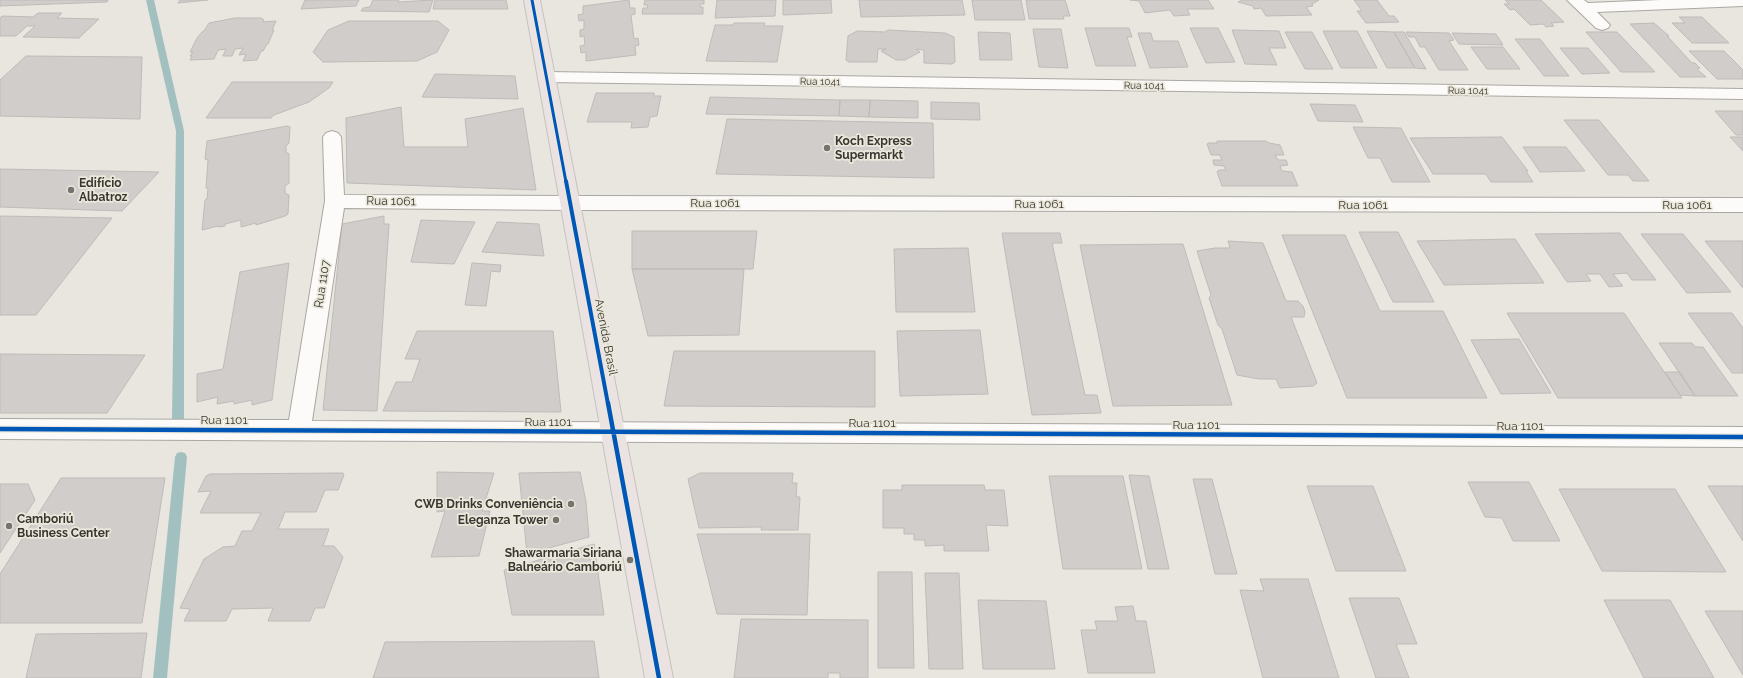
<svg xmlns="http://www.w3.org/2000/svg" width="1743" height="678" font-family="Raleway,sans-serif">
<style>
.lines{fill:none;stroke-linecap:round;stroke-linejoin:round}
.stream{fill:#a3c0c1;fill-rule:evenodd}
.building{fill:#d0cdcb;stroke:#bebbb9}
.minor-casing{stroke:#a9a8a2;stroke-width:2}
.major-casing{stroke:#c4c3bf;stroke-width:2}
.minor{fill:#fcfbfa;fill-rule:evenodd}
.major{fill:#ebe2e2;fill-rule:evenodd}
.cycleway-far2-casing{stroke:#ebe8db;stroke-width:5}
.cycleway-far1-casing{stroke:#ebe8db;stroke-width:6}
.cycleway-casing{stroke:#ebe8db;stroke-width:7}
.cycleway-far2{stroke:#0057b8;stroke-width:3}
.cycleway-far1{stroke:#0057b8;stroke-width:4}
.cycleway{stroke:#0057b8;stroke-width:4.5}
.poi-dot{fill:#76746e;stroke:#ebe8db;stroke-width:1.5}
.labels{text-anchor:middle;stroke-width:3.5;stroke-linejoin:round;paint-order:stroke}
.far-street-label{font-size:10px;fill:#393732;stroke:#ebe8db}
.poi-label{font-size:12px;font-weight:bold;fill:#393732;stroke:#ebe8db;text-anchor:start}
.street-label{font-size:12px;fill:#393732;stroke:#ebe8db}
</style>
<rect width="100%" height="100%" fill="#e8e6de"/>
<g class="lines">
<path class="stream" d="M146,0H154L184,131V419L182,422L178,424L174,422L172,419L176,131Z
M181,452L185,453L187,457L167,678H153L175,457L177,453Z"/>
</g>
<path class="building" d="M0,0H108L107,2L0,6Z
M180,0H208L178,3Z
M305,0H359L356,6L301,9Z
M373,0H399L398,2L433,0L429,12L361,11L363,8L370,7Z
M435,0H506L508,9H433Z
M629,0L630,8H635V14L631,15L634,39L638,38L639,45L635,46L636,55L586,61V52L581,53L580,46L585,45L584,36L580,37V30L584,29V20L579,21L578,15L583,14V6Z
M645,0H704V4H700V7H703V14H642L643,8H647L648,5H644Z
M717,0H776L775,16L715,18Z
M783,0H831L832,13L783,15Z
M859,0H962L965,15L861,17Z
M972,0H1021L1025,20H975Z
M1026,0H1065L1070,16H1063L1064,19H1029Z
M1130,0H1208L1214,9H1187L1190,15L1174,16L1170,10L1145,13L1139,1Z
M1242,0H1319L1312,4L1313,6L1306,7L1312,15L1266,16L1261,8L1254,9L1253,6L1238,2Z
M1354,0H1377L1389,16H1394L1399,22L1366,23L1357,11H1362Z
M1505,0H1541L1564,22L1551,23L1554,26L1546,27L1543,24L1530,25L1514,9L1510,10L1504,4H1509Z
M38,13H62L57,18L99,19L79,38L23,37L35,26H27L16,36H0V18L2,16L33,17Z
M1679,17H1702L1729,43H1692L1672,23H1685Z
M235,18H261L264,20L263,22L276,21L272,30H274L268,44H267L263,51H261L257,60L243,61L246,54L239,55L243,48L235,49L232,56H223L226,49L218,50L214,59L190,60L192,56H190L193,52H190L197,38L202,32L204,31L209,23Z
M349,21H438L449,30L437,52L417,61L323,62L313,52L328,30Z
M734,23H765L764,26H783L777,62L706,61L715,25H733Z
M1654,23L1669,36H1667L1692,63H1695L1700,68L1697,69L1706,77H1680L1630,24Z
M1085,28H1129L1132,37H1127L1136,66H1096Z
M1190,28H1218L1235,62L1206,63Z
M1033,29H1061L1068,68L1039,67Z
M888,30L945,33L954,37L955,62L952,64L924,63V50L916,49L920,52L905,60H896L881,51L886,49H878L877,62H849L846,60L848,36L857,31L885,32Z
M1232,30L1279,31L1286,48H1269L1277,65L1245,64Z
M1323,31H1357L1377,68H1341Z
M1367,31L1394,32L1415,68H1387Z
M978,32L1010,33L1012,60H980Z
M1285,32H1312L1333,69H1305Z
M1394,32H1404L1426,69L1415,68Z
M1406,32L1449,33L1454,40L1449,41L1468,70H1439L1425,47H1420L1415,37H1409Z
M1586,32H1617L1655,72H1621Z
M1138,33H1151L1153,41H1178L1188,67L1150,68Z
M1452,33L1496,34L1503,45L1459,44Z
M1515,39H1540L1569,76H1544Z
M1471,47H1503L1520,69H1487Z
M1560,48H1588L1610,73L1582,74Z
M1689,51H1724L1743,70V79H1717Z
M26,56L142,57L140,119L0,116V80Z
M435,74L515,76L518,99L422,97Z
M232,82H333L329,88L309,102L274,115L271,118H206Z
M596,93H654V96H661L657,116L650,117L648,127L631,128L632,122H587Z
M710,97L840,100L839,116L706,114Z
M840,100H870L869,117L839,116Z
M870,100L918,101V118L869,117Z
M931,102L979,103L980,120L931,119Z
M1310,104L1355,105L1363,122L1318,121Z
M401,107L404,147H468L465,119L523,108L536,190L347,183L346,118Z
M1715,111H1743V135H1736Z
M727,119L933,123L934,178L716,174Z
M1564,120H1599L1649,181H1633L1628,175H1608Z
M287,126L290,127L289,143L286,146V152L289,154V183L285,186V193L289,195L288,214L285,216L256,225V223L241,227V220L225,224V226L218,227V226L202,230L205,200L207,199L208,188H206L208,160L205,159L207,141Z
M1353,127L1401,128L1430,182H1392L1380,158H1368Z
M1502,137L1528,171H1526L1533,182H1491L1486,174H1433L1410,138Z
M1730,137H1743V151Z
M1217,141H1266L1269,143L1280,145L1284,155H1275L1278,160H1286L1288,165L1280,166L1282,171L1292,172L1298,186H1222L1217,172L1219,170H1226L1224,166L1214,165L1213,160H1222L1220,155H1211L1207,144L1209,143H1217Z
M1523,147H1566L1585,171L1540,172Z
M0,169L159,172L122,211L0,207Z
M0,216L112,218L36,315H0Z
M384,216V224H389L377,411L323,410L342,224Z
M421,220L475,222L454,264L411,262Z
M497,222L539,224L544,256L482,252Z
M632,231H757L753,269H632Z
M1359,232H1398L1434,302H1393Z
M1002,233H1060L1062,243H1052L1085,395H1097L1101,413L1032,415Z
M1620,233L1656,280H1632L1627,273L1613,274L1623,286L1609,287L1600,274H1586L1591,281L1567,282L1535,234Z
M1641,234H1683L1731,292L1687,293Z
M1282,235H1345L1380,311H1443L1487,398H1347Z
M1515,239L1544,283L1444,285L1417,241Z
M1228,241L1263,243L1286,301H1298L1303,306L1305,312L1304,317H1291L1317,383L1313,386L1280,388L1276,379H1259L1237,375L1222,329L1218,325L1209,298L1211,295L1197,251L1215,248H1230Z
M1705,241H1743V288Z
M1183,244L1232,405L1113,406L1080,245Z
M968,248L975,312H896L894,249Z
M289,263L272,400L252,405V400L234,404V401L217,404L218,397L197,402V374L223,369L240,272Z
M472,263L501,265L500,272L491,271L486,306L465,305Z
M632,269H744L739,335L648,336Z
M1507,313H1624L1682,398H1558Z
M1688,313H1732L1743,328V373H1732Z
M980,330L988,394L900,396L897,331Z
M417,331H553L561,412L383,411L396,382H412L420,359H405Z
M1519,339L1551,393L1501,394L1471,340Z
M1659,343H1692L1695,347H1703L1738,396H1695Z
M674,351H875V407L664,406Z
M0,354L145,355L107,413H0Z
M1665,372H1680L1695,396L1680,395Z
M437,472L494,473L482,511H490L479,556L431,557L445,511L437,512Z
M580,472L586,502L589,537L527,554L519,473Z
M343,473L344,475L338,490H325L316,512H285L278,529H329L323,546H334L343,557L324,608H315L310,621H268L273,608L232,609L226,621H184L190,609L180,608L204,559L223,547L235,546L242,531H252L261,513H200L211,491L198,492L206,476L210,474Z
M700,473H793L792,483H797L796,497H800L798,530H761L762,527L699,528L688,479Z
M1129,475L1149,476L1169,569H1148Z
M1049,476H1123L1142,569H1063Z
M61,478H165L142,623H0V574Z
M1193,479H1212L1237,574H1215Z
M1468,482H1529L1560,541H1513L1502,518L1485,517Z
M0,484H28L35,500L0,553Z
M902,485H984L985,490H1004L1008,526L986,525L989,551H944V545L925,546V540H914V534H904V528H883V490H902Z
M1307,486H1373L1406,571H1336Z
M1708,486H1743V541Z
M1559,489H1675L1726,572L1602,571Z
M697,534H810L807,615L717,614Z
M594,544L604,615H512L504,570Z
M878,572H912L914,668H878Z
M925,573H959L963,669H929Z
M1260,579H1308L1339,678H1263L1240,590L1264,591Z
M1349,598H1399L1417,644H1396L1409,678H1376Z
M978,600L1046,601L1055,669H983Z
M1604,600H1670L1714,678H1644Z
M1133,606L1136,621H1146L1155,673H1088L1081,630H1097L1095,621H1118L1115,607Z
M1705,611H1743V675Z
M741,619L868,620V678H840V673H828V678H734Z
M147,633L141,678H26L36,634Z
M594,641L599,678H373L385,642Z"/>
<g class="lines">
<g class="minor-casing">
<path id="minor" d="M1567,0H1584L1588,3L1660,0H1743V6L1597,12L1610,25L1608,28L1602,30L1596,28Z
M546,72L1743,89V99L546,82L540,81L538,77L540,73Z
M332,131L338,133L341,137L344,195L570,196L1743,198V212L570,210L344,208L312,421L1743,427V447L0,439V419L289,420L325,201L323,137L326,133Z"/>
</g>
<g class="major-casing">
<path id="major" d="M524,0H540L673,678H645Z"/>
</g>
<use href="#minor" class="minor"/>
<use href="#major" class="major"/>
<g class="cycleway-far2-casing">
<path id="cycleway-far2" d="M532,0L566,182"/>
</g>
<g class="cycleway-far1-casing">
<path id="cycleway-far1" d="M566,181L608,404"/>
</g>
<g class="cycleway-casing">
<path id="cycleway" d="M608,403L659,678
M0,429L1743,437"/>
</g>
<use href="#cycleway-far2" class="cycleway-far2"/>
<use href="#cycleway-far1" class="cycleway-far1"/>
<use href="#cycleway" class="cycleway"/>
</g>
<g class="poi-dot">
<circle cx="827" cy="148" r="4"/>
<circle cx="71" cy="190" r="4"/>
<circle cx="571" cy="504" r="4"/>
<circle cx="556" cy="520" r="4"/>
<circle cx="9" cy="526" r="4"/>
<circle cx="630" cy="560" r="4"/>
</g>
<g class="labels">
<g class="far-street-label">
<text transform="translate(820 81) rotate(1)" y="4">Rua 1041</text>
<text transform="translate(1144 85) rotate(1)" y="4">Rua 1041</text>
<text transform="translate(1468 90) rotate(1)" y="4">Rua 1041</text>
</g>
<g class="poi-label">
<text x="835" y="145">Koch Express<tspan x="835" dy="14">Supermarkt</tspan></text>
<text x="79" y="187">Edifício<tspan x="79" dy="14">Albatroz</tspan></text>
<text x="563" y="508" text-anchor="end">CWB Drinks Conveniência</text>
<text x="17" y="523">Camboriú<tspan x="17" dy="14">Business Center</tspan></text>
<text x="548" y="524" text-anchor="end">Eleganza Tower</text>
<text x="622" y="557" text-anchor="end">Shawarmaria Siriana<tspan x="622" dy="14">Balneário Camboriú</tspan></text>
</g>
<g class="street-label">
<text transform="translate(391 201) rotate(1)" y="4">Rua 1061</text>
<text x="715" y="207">Rua 1061</text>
<text x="1039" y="208">Rua 1061</text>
<text x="1363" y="209">Rua 1061</text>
<text x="1687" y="209">Rua 1061</text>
<text transform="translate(322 284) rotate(-81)" y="4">Rua 1107</text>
<text transform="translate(606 337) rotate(79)" y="4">Avenida Brasil</text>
<text x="224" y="424">Rua 1101</text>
<text x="548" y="426">Rua 1101</text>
<text x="872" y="427">Rua 1101</text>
<text x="1196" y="429">Rua 1101</text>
<text x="1520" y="430">Rua 1101</text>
</g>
</g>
</svg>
